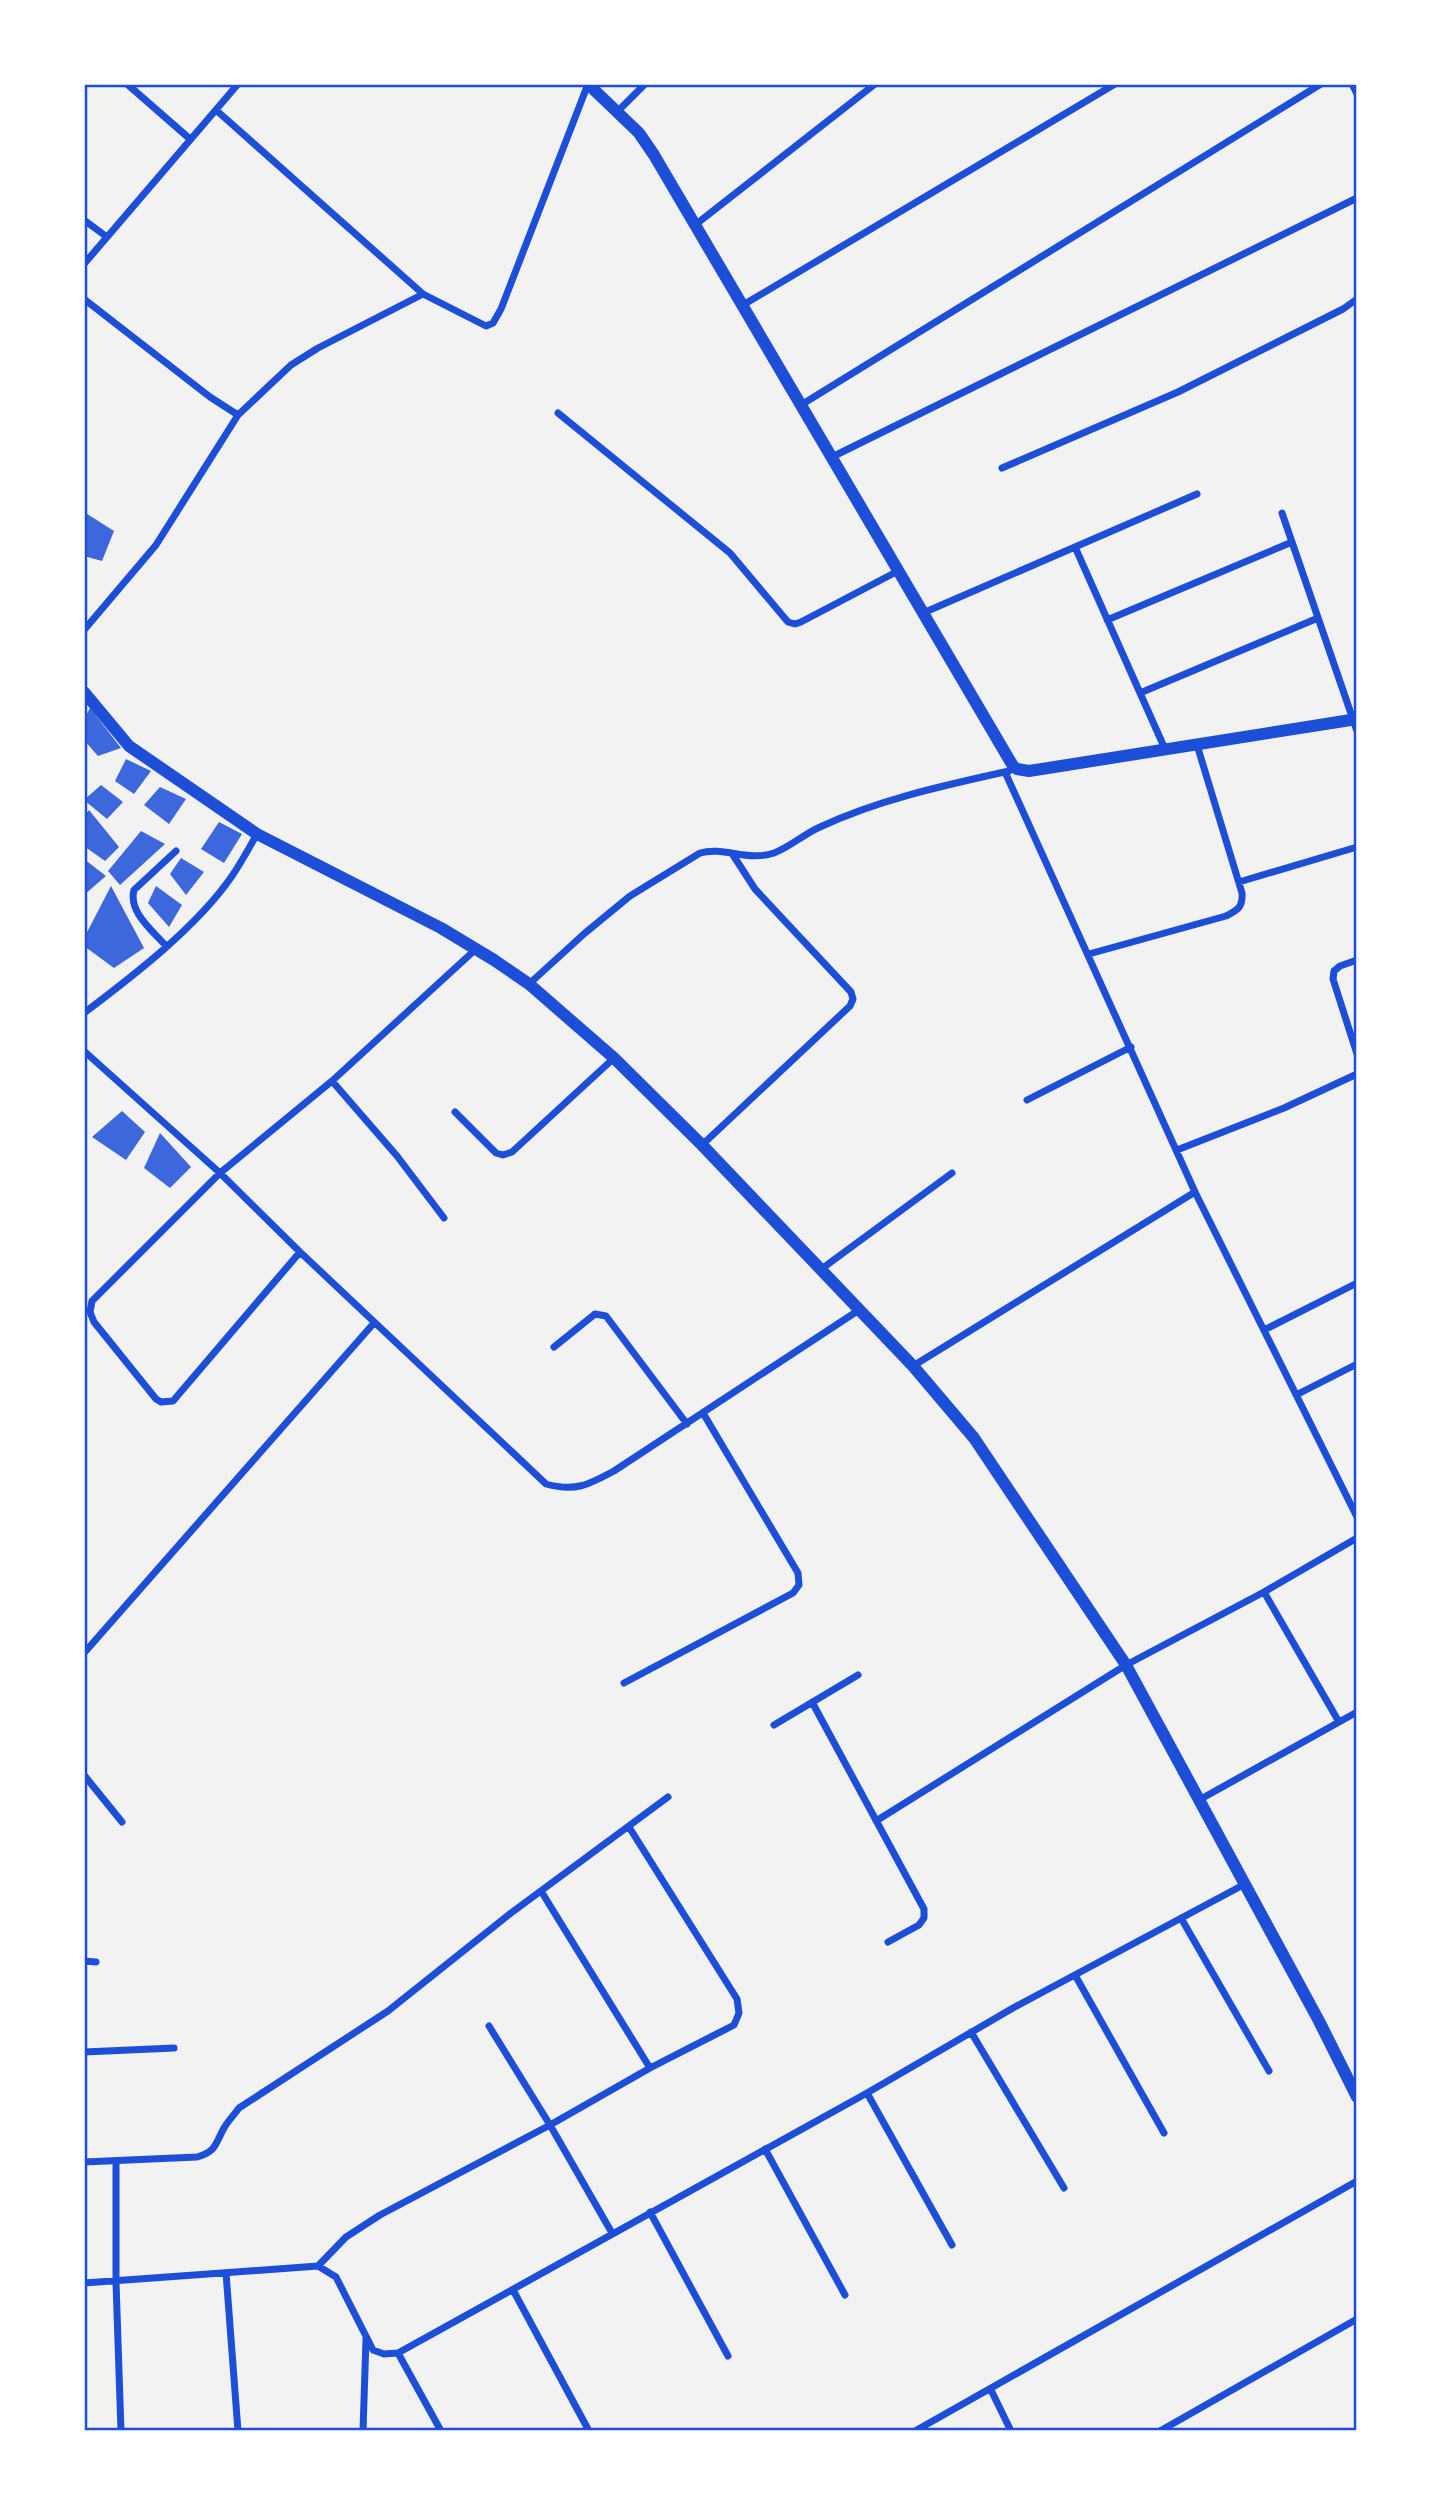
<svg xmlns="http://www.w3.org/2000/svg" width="1441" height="2515" font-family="'PT Sans',sans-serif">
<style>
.building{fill:#3d67dc}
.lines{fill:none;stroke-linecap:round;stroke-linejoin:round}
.minor{stroke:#1d4ed8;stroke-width:7}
.tertiary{stroke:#1d4ed8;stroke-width:12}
.neatline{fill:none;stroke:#1d4ed8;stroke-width:2.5}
</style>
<rect width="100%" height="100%" fill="#f2f2f2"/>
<path class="building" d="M84,512L114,531L102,561L84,556Z
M90,708L121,748L98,756L84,740V719Z
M126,759L151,771L134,794L115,781Z
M101,785L123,802L107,819L84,800Z
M160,787L186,799L169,824L144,805Z
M89,810L119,847L105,861L84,846V816Z
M219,822L242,834L224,863L201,849Z
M141,831L165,844L120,885L108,871Z
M181,858L204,872L186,895L170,874Z
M84,859L106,876L84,895Z
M111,886L144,948L114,968L84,946V938Z
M156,886L182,905L169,927L148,903Z
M122,1111L145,1132L126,1160L92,1137Z
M160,1133L191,1167L170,1188L144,1168Z"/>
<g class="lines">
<path class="minor" d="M127,84L190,139
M1352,84L1357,94
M216,110L423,294L486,326L493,323L501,309L588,84
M618,111L645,84
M84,220L107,237
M695,225L875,84
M84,264L238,84
M84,299L210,397L238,415
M743,305L1115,84
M801,405L1321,84
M558,413L730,553L788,622L795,624L801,622L898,571
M832,457L1357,198
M1002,468L1178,392L1343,309L1357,299
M1282,513L1357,731
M1075,547L1165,749
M923,613L1197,494
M1107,620L1292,542
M84,630L156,545L238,415L291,365L318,348L423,294
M1140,693L1318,618
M1239,882L1357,847
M166,946C153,931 128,912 134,890L176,851
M1089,954L1226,916C1238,910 1243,907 1242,893L1197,745
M1357,960L1340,966L1334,971L1333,979L1357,1054
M529,984L585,933L630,896L700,853C723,846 748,862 774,853C790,847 804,834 820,827C880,799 946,785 1009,771
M84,1013C133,976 197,927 232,876C241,863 249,848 257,834
M84,1051L220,1173L300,1252L546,1484C575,1492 588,1485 614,1471L859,1310
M332,1081L397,1156L444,1218
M1027,1100L1131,1047
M455,1112L496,1153L503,1155L512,1152L614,1058
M702,1145L850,1006L853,999L851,992L755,889L733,855
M1177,1150L1284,1108L1357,1074
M1195,1192L1357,1517
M300,1252L173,1401L161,1402L156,1399L94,1322L90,1312L92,1301L220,1173L332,1081L476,949
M820,1270L952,1173
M1264,1330L1357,1283
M554,1347L595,1314L606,1316L687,1424
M913,1366L1195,1192L1005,772
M1296,1395L1357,1364
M1264,1592L1339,1722
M84,1653L374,1323
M624,1683L793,1593L799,1585L798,1573L703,1413
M812,1702L924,1909V1918L919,1925L888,1942
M774,1725L858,1675
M84,1775L122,1822
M1199,1800L1357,1712
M876,1821L1126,1665L1264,1592L1357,1538
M541,1891L650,2068
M1181,1918L1269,2071
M84,1961L96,1962
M1075,1975L1164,2133
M489,2026L550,2125L612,2233
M971,2032L1064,2188
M84,2052L174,2048
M867,2093L952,2245
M765,2149L845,2295
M116,2161V2282L121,2431
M84,2162L197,2157C217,2151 215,2144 224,2128C228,2121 234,2115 239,2108L388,2011L511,1913L668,1797
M650,2212L728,2356
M318,2266L346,2237L380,2215L550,2125L650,2068L734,2025L739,2013L737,1999L629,1827
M226,2273L238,2431
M84,2283L318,2266L336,2277L373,2350L384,2354L398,2353L867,2093L1013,2008L1245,1884
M513,2290L589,2431
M398,2353L441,2431
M991,2390L1011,2431
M363,2431L366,2339
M915,2431L1357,2181
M1160,2431L1357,2319"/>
<path class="tertiary" d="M588,84L639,133L654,155L1013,766L1017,769L1029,771L1357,719
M84,692L129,746L257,834L441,928L494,960L529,984L614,1058L702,1145L913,1366L974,1438L1126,1665L1319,2021L1357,2097"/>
</g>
<rect width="1441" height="2515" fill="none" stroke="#ffffff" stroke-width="172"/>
<rect x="86" y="86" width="1269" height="2343" class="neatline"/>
</svg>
